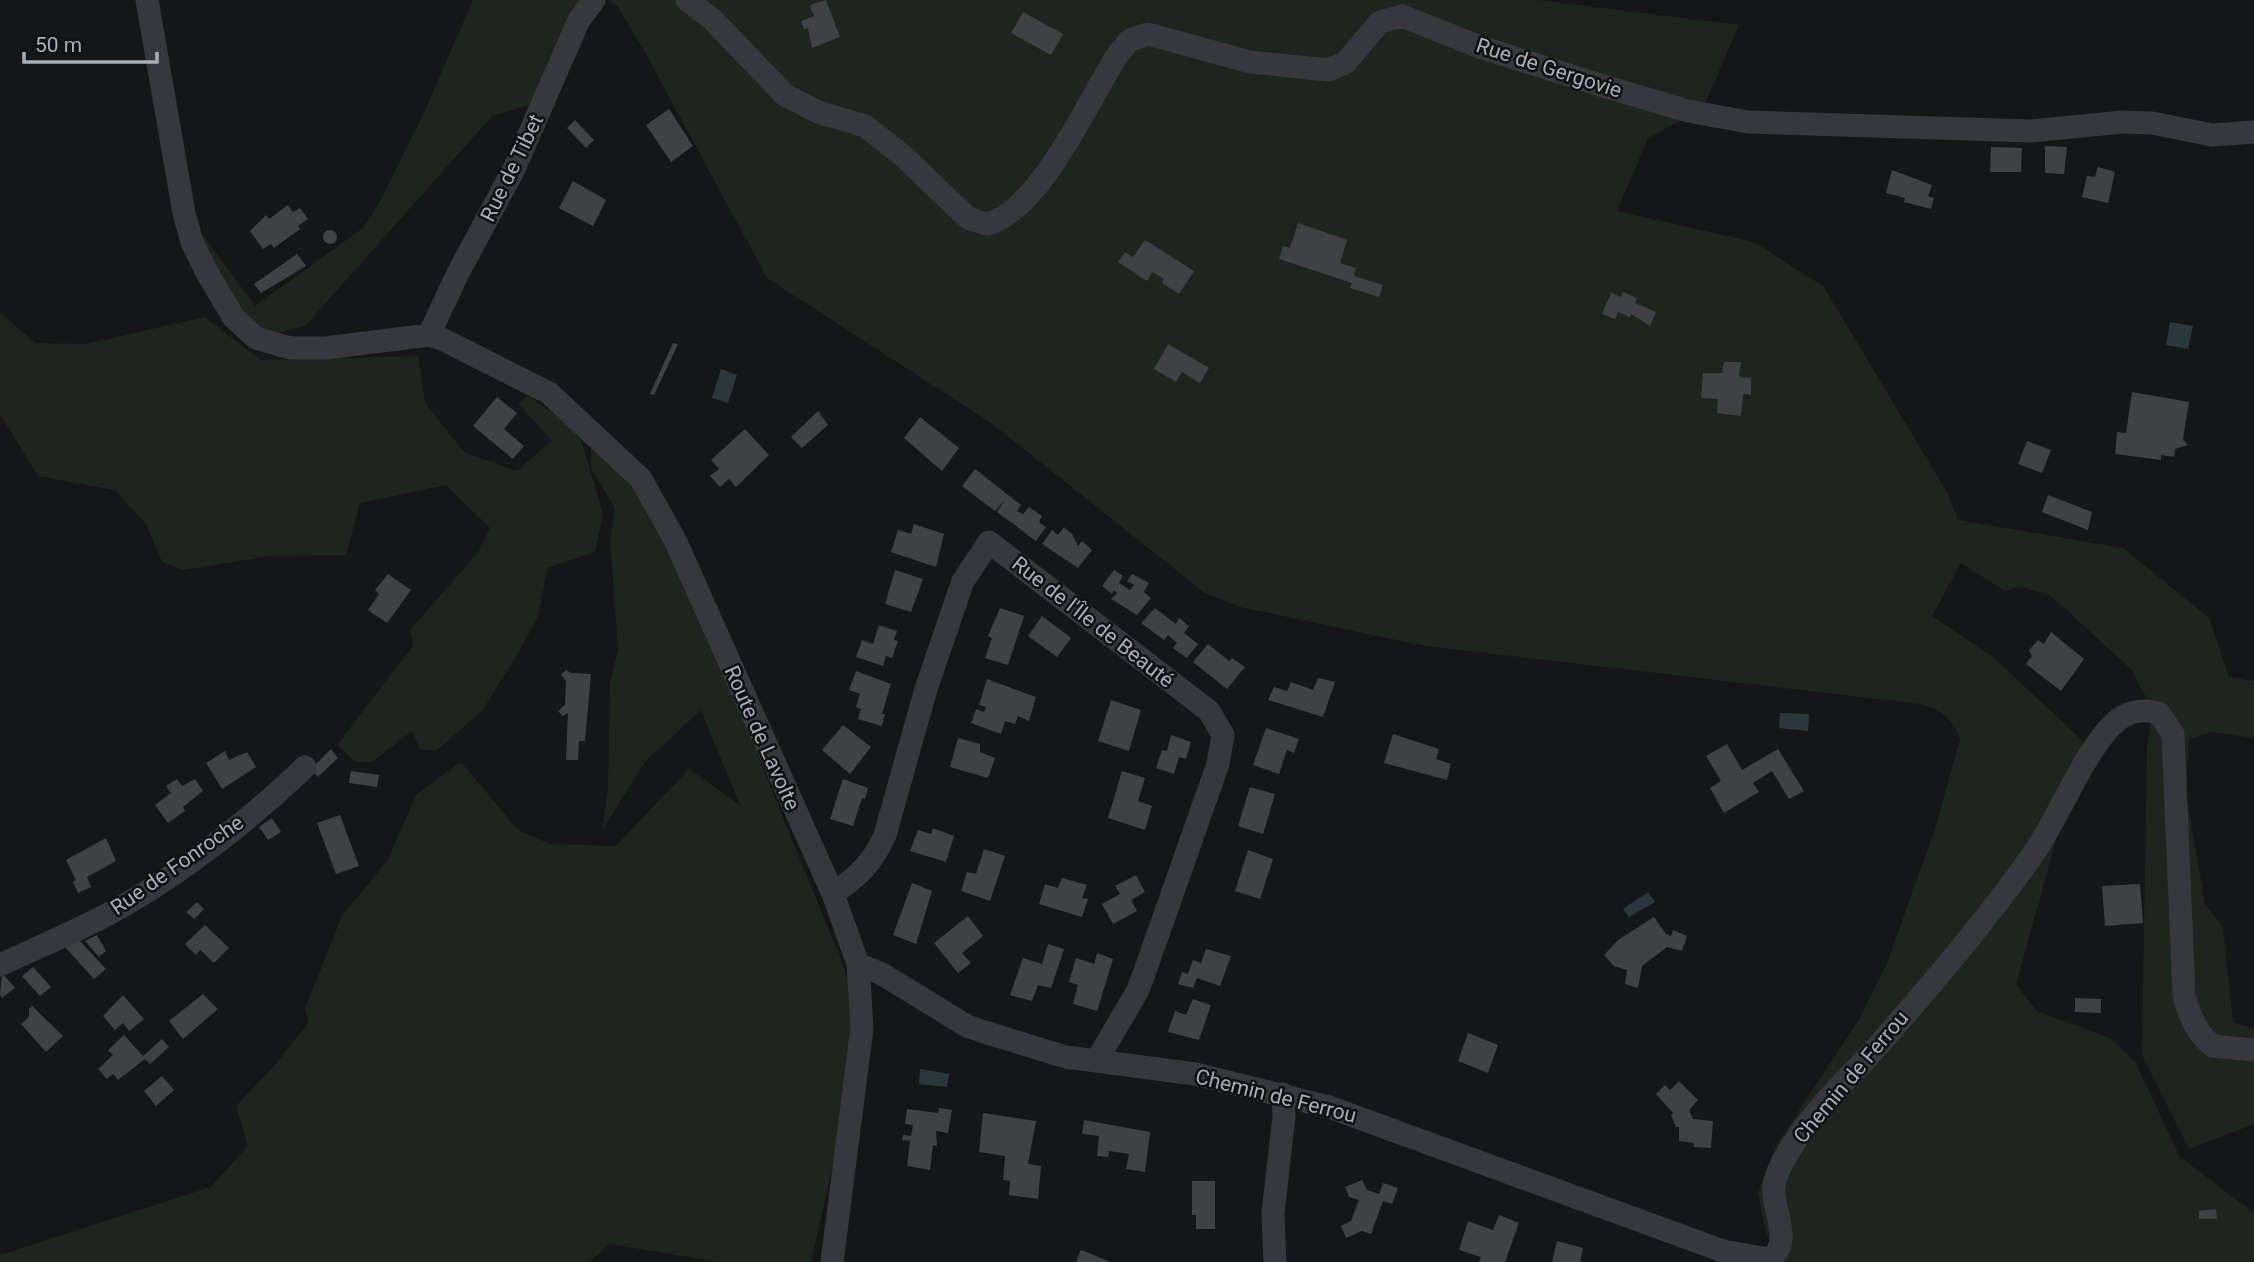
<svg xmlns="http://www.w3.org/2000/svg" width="2254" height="1262" font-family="Roboto,sans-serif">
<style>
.green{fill:#1d261d}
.water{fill:#2a383d}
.building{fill:#3f4145}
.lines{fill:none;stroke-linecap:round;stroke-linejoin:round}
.minor{stroke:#36383d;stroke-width:23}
.labels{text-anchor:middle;stroke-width:5;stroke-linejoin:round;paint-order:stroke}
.street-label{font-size:21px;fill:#a6afb9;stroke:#101113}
</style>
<rect width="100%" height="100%" fill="#151618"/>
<path class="green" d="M473,0H585L533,104L492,116L305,326C296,328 281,334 273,332C238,327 212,261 198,234L203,235L255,306L363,228L380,202L422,117Z
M609,0H1538L1739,25L1703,108L1648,138L1617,211L1754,242L1823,286L1948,494L1958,520L2123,548L2209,618L2229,677L2254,681V738L2210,732L2189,740L2186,793L2205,904L2223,927L2233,1022L2254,1029V1124L2189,1149L2142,1055L2147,748L2152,709L2132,670L2050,595L2020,587L2005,591L1961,563L1932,616L1993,657L2083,741L2016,985L2037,1011L2110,1038L2135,1062L2180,1157L2254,1213V1262H1777L1765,1229L1758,1191L1777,1144L1860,1018L1886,966L1935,829L1960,739C1952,718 1941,709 1920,704L1425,646L1240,607L1205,593L991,423L767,278L646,54L618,7Z
M0,313L36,343L86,344L205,317L261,360L418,356L425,403L464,452L516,471L552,441L518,403L528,396L578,430L603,514L595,552L547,568L538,617L518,653L482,711L436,751L420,749L412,731L372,762H356L337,745L413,646L410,630L478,553L490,528L446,485L360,503L346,555L270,556L183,570L162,562L146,524L115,490L38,476L0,414Z
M591,443L642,491L697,606L839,955L853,997L852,1042L836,1151L811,1262H719L610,1244L589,1262H0V1255L211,1187L248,1146L236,1106L275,1065L309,1022L305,1009L342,916L388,860L416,795L461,762L518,830L550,844L616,846L689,769L740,805L701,710L645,762L602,830L608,789L610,683L618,650L610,539L615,508L591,468Z"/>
<path class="water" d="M2170,322L2193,326L2188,349L2166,345Z
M721,369L737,375L728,403L712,398Z
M1780,713L1809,714L1808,731L1779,728Z
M1648,892L1655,902L1629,917L1623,909Z
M920,1069L949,1074L947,1087L919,1084Z"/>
<path class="building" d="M826,0L840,37L812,48L808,28L804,29L801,21L814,16L810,5Z
M1023,12L1063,34L1051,55L1011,33Z
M669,109L693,146L671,162L646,125Z
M575,120L594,140L586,148L567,128Z
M2045,146L2067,147L2064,174L2045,173Z
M1991,147L2022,148L2021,172H1990Z
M2098,167L2115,172L2108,203L2082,197L2087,176L2095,177Z
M1892,170L1932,185L1928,196L1934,198L1931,209L1904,202L1905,198L1886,193Z
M573,181L606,200L593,226L559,208Z
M288,205L293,212L300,208L308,219L298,226L300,229L274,248L271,244L263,249L250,231L266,215L269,219Z
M1298,223L1347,240L1340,263L1356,268L1354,276L1383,285L1379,297L1350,288L1352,283L1279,259L1283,246L1290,248Z
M323 237a7 7 0 1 1 14 0a7 7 0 1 1-14 0Z
M1145,240L1194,271L1179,294L1162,283L1164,279L1152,272L1147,281L1118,262L1125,252L1133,257Z
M297,254L306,266L261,293L254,284Z
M1623,292L1637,298L1635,303L1656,312L1650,326L1631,314L1630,317L1618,312L1615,319L1602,314L1611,293L1621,297Z
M673,343L678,344L654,395L650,394Z
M1168,344L1209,368L1200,383L1182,372L1176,382L1154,369Z
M1724,362H1741L1739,377L1751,378V395L1743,394L1741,416L1717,413L1718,399L1701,398L1703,373H1722Z
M2132,392L2189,402L2183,439L2188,445L2175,449L2174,457L2161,455V460L2115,454L2117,432L2126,433Z
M497,397L517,413L504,429L524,446L513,459L473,426Z
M818,411L828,425L802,448L791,437Z
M920,417L959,448L942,471L904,438Z
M745,429L769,455L736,487L729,479L720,487L710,476L719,469L711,460Z
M2027,441L2051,450L2042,473L2018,464Z
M975,469L1021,505L1017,511L1023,514L1029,507L1042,516L1039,522L1046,527L1036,541L997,512L1005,500L995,511L962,486Z
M2048,495L2092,512L2088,530L2042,512Z
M914,524L944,534L936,567L891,552L898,530L911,534Z
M1064,527L1072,534L1078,546L1082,541L1092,550L1078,568L1042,544L1052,530L1058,535Z
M895,570L923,579L911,612L885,604Z
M1114,570L1123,576L1119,583L1130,590L1134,585L1127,581L1132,574L1149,583L1144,592L1151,598L1137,615L1111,599L1117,593L1114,590L1112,594L1102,586Z
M388,574L411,590L387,623L368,610L379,594L375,590Z
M1000,608L1024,616L1008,665L985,658L992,638L988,636Z
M1155,608L1176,624L1179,618L1189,626L1184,633L1198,644L1187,658L1173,648L1177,643L1168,635L1164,640L1141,623Z
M1042,616L1071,638L1057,657L1028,636Z
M879,625L897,631L894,640L898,641L892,658L886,656L883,666L856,657L862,640L873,644Z
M2051,632L2084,659L2061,691L2026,664L2032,656L2029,650L2038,640L2044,644Z
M1208,644L1229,661L1232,658L1245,667L1227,689L1193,662Z
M566,670L571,673L591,674L585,741H579L578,760H566L568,713L563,716L558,711L565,705L566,681L561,675Z
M856,671L891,684L882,714H885L882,726L858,719L861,709L856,707L860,694L849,690Z
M1318,678L1335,682L1323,717L1268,700L1274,687L1287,691L1291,682L1313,690Z
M987,679L1036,697L1029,721L1018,716L1015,724L1005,721L1001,734L971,723L976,709L984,712L986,707L979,705Z
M1111,700L1141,710L1129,751L1098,741Z
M843,725L871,747L850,774L822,750Z
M1266,728L1299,739L1294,753L1287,750L1279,774L1253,765Z
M1393,734L1439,749L1436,759L1451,764L1447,780L1384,763Z
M1171,735L1191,742L1186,759L1179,757L1174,774L1156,768L1162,750L1167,751Z
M958,738L980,744V752L995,758L988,778L950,767Z
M1727,744L1742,770L1778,749L1804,791L1789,799L1772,771L1753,783L1759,792L1724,813L1710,788L1721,781L1706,756Z
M331,749L338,758L318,777L311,769Z
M225,751L229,760L247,752L256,767L222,789L206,763Z
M351,771L379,775L377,787L349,783Z
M1122,771L1145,778L1138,801L1152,806L1145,830L1108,818Z
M177,779L182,786L195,779L203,791L183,807L185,811L168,823L155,805L171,793L166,786Z
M843,779L868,788L865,799L862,798L853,826L830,819Z
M1250,787L1275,794L1263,834L1238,826Z
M340,815L359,866L336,874L317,823Z
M272,818L281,832L268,840L259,827Z
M933,828L954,836L946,862L910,851L918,830L931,834Z
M106,838L116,861L87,877L91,887L78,893L73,882L76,880L66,860Z
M984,849L1005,856L990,901L961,891L967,872L976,874Z
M1248,850L1273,859L1260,899L1235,891Z
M1136,875L1145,892L1131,900L1137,911L1113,924L1102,904L1120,894L1115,886Z
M1062,878L1087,885L1082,898L1088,899L1082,917L1039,904L1045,884L1058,888Z
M912,883L932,891L916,944L893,935Z
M2140,884L2143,923L2105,926L2102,886Z
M197,902L204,909L194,919L186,912Z
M968,916L983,936L962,953L971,963L958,973L934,943Z
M1654,917L1666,934L1671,936L1673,930L1687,936L1682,951L1667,947L1642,966L1638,988L1625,984L1627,970L1614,966L1604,955L1618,940Z
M205,925L229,948L214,963L200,950L196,955L185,944Z
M97,935L106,951L99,957L85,941Z
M78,939L106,969L94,979L65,947Z
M1048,944L1064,949L1051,988L1038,985L1032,1001L1010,995L1023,958L1042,964Z
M1206,949L1231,956L1220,986L1197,978L1193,988L1178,984L1182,972L1188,974L1193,960L1201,963Z
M1097,953L1113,959L1097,1011L1073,1004L1078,985L1069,982L1076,958L1094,964Z
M33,967L51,987L40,996L22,976Z
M2,973L15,988L2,998L0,995Z
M203,994L218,1009L183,1039L169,1021Z
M123,995L144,1019L129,1031L123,1023L115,1030L103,1016Z
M2075,998L2101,999V1013L2075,1012Z
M1193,999L1211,1005L1199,1040L1168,1032L1175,1011L1186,1015Z
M32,1006L63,1036L46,1052L21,1024L29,1017V1009Z
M1468,1033L1498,1045L1488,1073L1458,1061Z
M124,1035L143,1056L162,1039L169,1047L150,1064L145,1059L118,1080L113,1074L107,1079L98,1069L113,1055L108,1050Z
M162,1076L174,1090L156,1106L144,1091Z
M1679,1081L1698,1100L1689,1110L1693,1119L1713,1121L1711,1148L1694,1147V1143L1679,1141V1127H1676L1671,1115L1673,1113L1656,1094L1665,1085L1670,1090Z
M939,1108L952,1110L948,1133L936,1131L937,1146L933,1145L930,1170L907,1166L910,1141L902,1140L903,1135L911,1136L913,1125L905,1124L907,1109L938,1113Z
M983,1113L1036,1121L1028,1164L1041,1166L1038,1199L1009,1195L1010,1181L1003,1180L1005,1156L979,1152Z
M1084,1120L1150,1132L1145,1172L1126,1169L1129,1154L1109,1151L1108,1157L1097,1156L1099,1136L1082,1134Z
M1362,1180L1367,1190L1379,1194L1383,1183L1398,1188L1392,1204L1383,1201L1371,1234L1362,1231L1346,1238L1341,1226L1351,1221L1359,1200L1349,1197L1345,1187Z
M1192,1181H1215V1229H1196V1215H1192Z
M2216,1209L2217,1219H2199V1211Z
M1499,1215L1519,1223L1505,1262H1479L1481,1257L1459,1250L1468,1221L1493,1230Z
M1557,1241L1583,1248L1580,1262H1552Z
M1081,1250L1089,1253L1110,1262H1076Z"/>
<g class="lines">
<path class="minor" d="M147,0L184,213L192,242L206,271L234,318L256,338L290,348H326L429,335L442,339L549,393L641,479L675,540L833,894L858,964L862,1028L832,1262
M687,0L712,19L785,95L818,112L865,126L902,155L968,218L987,224C1040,211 1089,99 1118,54L1130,40L1148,34L1250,62L1328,70L1345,63L1380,22L1402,16L1480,47L1600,85L1688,111L1748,122L2031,131L2123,122L2152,123L2212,135L2254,132
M429,335L458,273L514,169L579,20L594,0
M833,894C857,877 873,863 885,835L926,689L963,581L989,542L1209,711L1223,735L1218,764L1145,971L1138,990L1097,1060
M858,964L882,974L967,1026L994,1035L1066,1057L1195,1074L1329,1107L1723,1251L1769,1259C1795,1243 1771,1209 1774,1186C1776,1171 1786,1155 1794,1143C1816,1107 1849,1078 1877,1047C1932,984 1986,921 2034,853C2059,817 2087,744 2119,719C2131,711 2146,709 2159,713L2173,734L2184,996C2190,1016 2196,1033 2213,1046L2254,1050
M0,965C40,946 83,929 121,907C185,871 253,817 305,767
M1275,1262L1273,1213L1284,1116L1283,1094"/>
</g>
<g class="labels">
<g class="street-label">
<text transform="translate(1549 68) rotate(18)" y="7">Rue de Gergovie</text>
<text transform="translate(512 168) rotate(-64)" y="7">Rue de Tibet</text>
<text transform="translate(1093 622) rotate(38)" y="7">Rue de l'Île de Beauté</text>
<text transform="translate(762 738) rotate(66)" y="7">Route de Lavolte</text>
<text transform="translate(177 865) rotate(-35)" y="7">Rue de Fonroche</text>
<text transform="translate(1851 1077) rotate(-50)" y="7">Chemin de Ferrou</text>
<text transform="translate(1276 1096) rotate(14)" y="7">Chemin de Ferrou</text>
</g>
</g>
<path d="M24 52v10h133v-10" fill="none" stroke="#a6afb9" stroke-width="3.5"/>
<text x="35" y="52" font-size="21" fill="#a6afb9" stroke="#101113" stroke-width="5" paint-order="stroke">50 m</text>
</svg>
